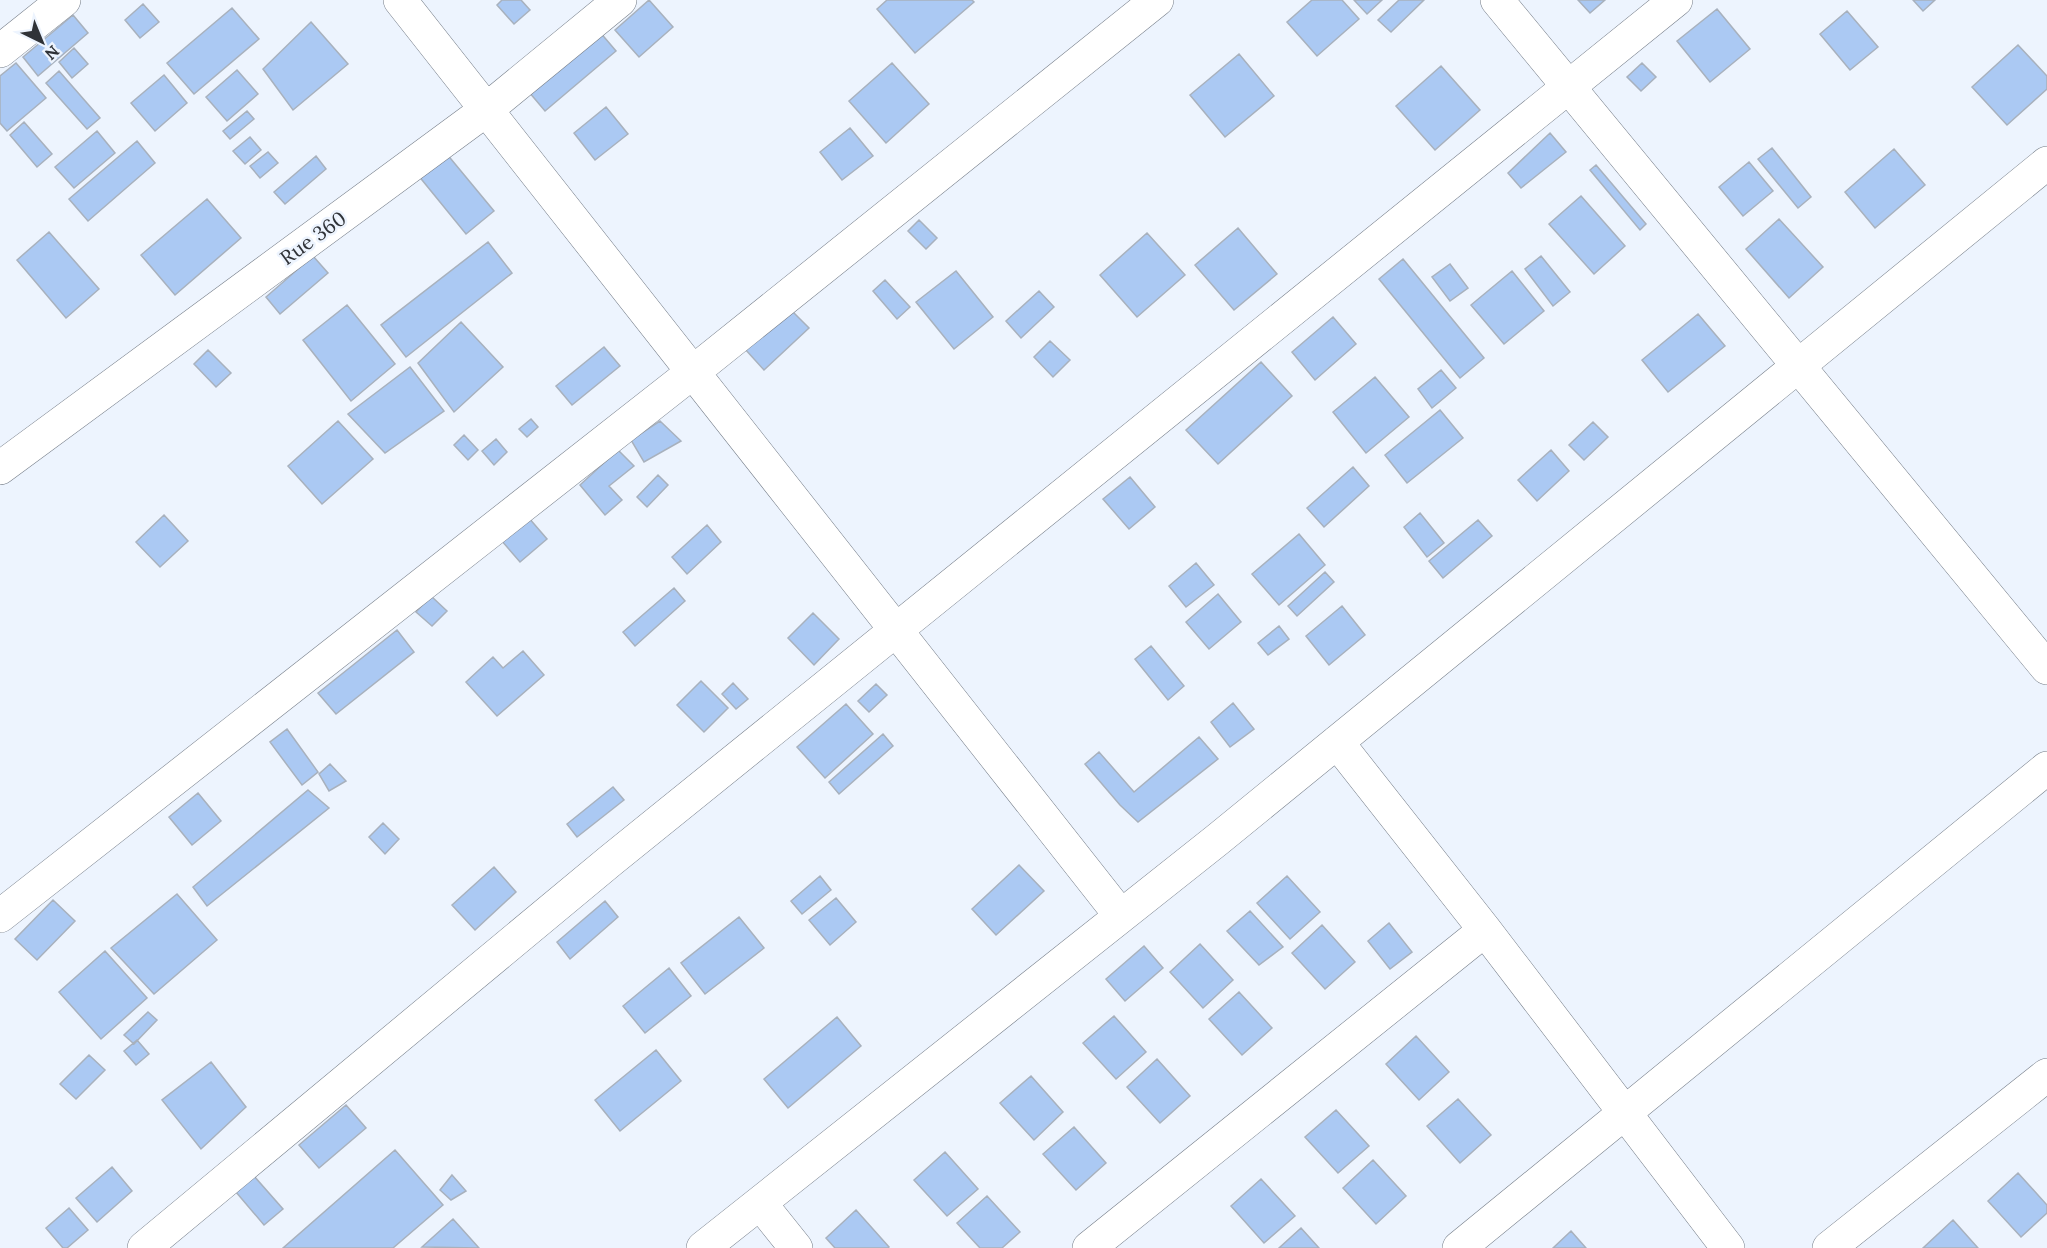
<svg xmlns="http://www.w3.org/2000/svg" width="2047" height="1248" font-family="Lora,serif">
<style>
.building{fill:#abc9f3;stroke:#a8b1bd;stroke-width:1.5}
.lines{fill:none;stroke-linecap:round;stroke-linejoin:round}
.minor-casing{stroke:#757d88;stroke-width:34}
.minor{stroke:#fff;stroke-width:33}
.labels{text-anchor:middle;stroke-width:5;stroke-linejoin:round;paint-order:stroke}
.street-label{font-size:20px;fill:#2f3237;stroke:#edf4fe}
</style>
<rect width="100%" height="100%" fill="#edf4fe"/>
<path class="building" d="M502,0H521L530,10L514,24L497,5Z
M649,0L673,27L639,57L615,30Z
M887,0H972L974,2L915,53L877,9Z
M1312,0H1342L1359,19L1317,56L1287,22Z
M1354,0H1382L1367,14Z
M1399,0H1424L1391,32L1378,20Z
M1578,0H1605L1590,13Z
M1913,0H1935L1923,11Z
M143,4L159,22L140,38L125,20Z
M232,8L259,39L194,94L167,63Z
M1717,9L1750,49L1710,82L1677,41Z
M1847,11L1878,47L1850,70L1820,34Z
M73,15L88,33L38,76L23,57Z
M311,22L348,64L293,110L263,69Z
M599,31L616,51L545,111L529,92Z
M2018,45L2047,76V89L2007,125L1972,87Z
M74,48L88,64L72,78L59,62Z
M1239,54L1274,96L1225,137L1190,95Z
M16,63L46,98L7,131L0,123V76Z
M892,63L929,104L886,143L849,101Z
M1642,63L1656,77L1641,91L1627,77Z
M1441,66L1480,110L1435,150L1396,106Z
M237,70L258,94L227,121L206,97Z
M59,71L100,118L87,129L46,83Z
M164,75L187,103L155,131L131,103Z
M606,107L628,134L595,160L574,133Z
M247,111L254,119L230,139L223,131Z
M24,122L52,154L37,167L10,135Z
M850,128L873,156L842,180L820,152Z
M97,131L115,153L74,188L55,167Z
M1550,133L1566,152L1521,188L1508,173Z
M250,137L261,150L245,164L233,151Z
M137,141L155,163L88,221L69,199Z
M1772,148L1811,197L1798,208L1758,159Z
M1894,149L1925,185L1875,228L1845,192Z
M268,152L278,163L260,178L250,166Z
M446,153L494,211L466,234L418,175Z
M316,156L326,169L285,204L274,192Z
M1749,162L1773,191L1743,216L1719,187Z
M1596,165L1646,224L1640,230L1590,170Z
M1581,196L1625,246L1594,274L1549,224Z
M207,199L241,238L175,295L141,255Z
M1779,219L1823,267L1789,298L1746,249Z
M919,220L937,238L926,249L908,231Z
M1238,228L1277,274L1234,310L1195,265Z
M49,232L99,289L66,318L17,260Z
M1147,233L1185,275L1137,317L1100,275Z
M488,242L512,273L406,357L381,325Z
M313,256L328,273L280,314L266,297Z
M1541,256L1570,292L1553,306L1525,269Z
M1403,259L1484,358L1460,378L1379,279Z
M1450,264L1468,288L1450,301L1432,277Z
M956,271L993,317L954,349L916,302Z
M1512,271L1544,311L1504,344L1471,305Z
M885,280L910,307L897,319L873,291Z
M1039,291L1054,307L1021,338L1006,321Z
M347,305L395,364L351,401L303,340Z
M789,308L809,328L764,370L745,349Z
M1698,314L1725,346L1668,392L1642,360Z
M1333,317L1356,344L1315,380L1292,352Z
M461,322L503,367L454,412L418,363Z
M1050,341L1070,360L1053,377L1034,357Z
M604,347L620,366L572,405L556,386Z
M208,350L231,373L216,387L194,364Z
M1261,362L1292,396L1218,464L1186,430Z
M410,367L444,411L385,453L348,414Z
M1441,370L1456,388L1432,408L1418,389Z
M1375,377L1409,417L1366,453L1333,412Z
M1440,410L1463,438L1407,483L1385,455Z
M531,419L538,427L527,437L519,429Z
M338,421L373,459L322,504L288,466Z
M660,421L681,441L644,462L631,440Z
M1593,422L1608,437L1584,460L1569,445Z
M464,435L478,450L468,460L454,445Z
M496,439L507,452L494,465L482,451Z
M618,450L634,466L609,486L622,500L605,515L580,485Z
M1551,450L1569,471L1537,501L1518,480Z
M1353,467L1369,486L1324,527L1307,508Z
M658,475L668,485L647,507L637,497Z
M1130,477L1155,507L1129,529L1103,499Z
M522,510L547,539L520,562L495,533Z
M1420,513L1444,543L1427,557L1404,527Z
M164,515L188,541L160,567L136,542Z
M1478,520L1492,536L1443,578L1429,561Z
M707,525L721,542L687,574L672,557Z
M1299,534L1325,565L1279,605L1252,574Z
M1196,563L1214,585L1186,607L1169,586Z
M1325,572L1334,582L1297,616L1288,606Z
M674,588L685,601L635,646L623,632Z
M1218,594L1241,622L1209,649L1186,622Z
M431,596L447,611L432,626L416,612Z
M1342,606L1365,635L1329,665L1306,636Z
M813,613L839,639L814,665L788,638Z
M1279,626L1289,639L1268,655L1258,643Z
M397,630L414,652L336,714L318,693Z
M1151,646L1184,686L1168,700L1135,659Z
M523,651L544,675L497,716L466,682L493,657L503,668Z
M701,681L728,708L704,732L677,705Z
M733,683L748,699L736,709L722,694Z
M876,684L887,695L869,712L858,701Z
M1233,703L1254,729L1230,747L1211,722Z
M846,704L873,734L825,778L797,747Z
M287,729L318,772L302,785L270,742Z
M883,734L893,746L839,794L829,782Z
M1199,737L1218,759L1138,822L1120,805L1085,764L1099,752L1134,792Z
M330,764L346,781L329,791L319,774Z
M613,787L624,800L577,837L567,824Z
M308,790L329,808L207,906L193,887Z
M198,793L221,821L192,845L169,817Z
M383,823L399,839L385,854L369,837Z
M1019,865L1044,891L996,935L972,909Z
M494,867L516,892L475,930L452,905Z
M820,876L831,890L802,914L791,901Z
M1287,876L1320,912L1290,939L1257,903Z
M177,894L217,940L154,994L111,948Z
M836,898L856,922L830,945L809,920Z
M53,900L75,921L37,960L15,939Z
M605,901L618,917L570,959L557,942Z
M1250,911L1283,947L1259,965L1227,931Z
M739,917L764,948L705,994L681,963Z
M1389,923L1412,952L1390,969L1368,941Z
M1322,925L1355,962L1325,989L1292,953Z
M1200,944L1233,980L1203,1008L1170,972Z
M1144,946L1163,968L1125,1001L1106,979Z
M105,951L147,998L101,1039L59,992Z
M669,968L691,996L645,1033L623,1006Z
M1239,992L1272,1028L1242,1055L1209,1019Z
M148,1012L157,1020L134,1044L124,1035Z
M1114,1016L1146,1052L1116,1079L1083,1043Z
M837,1017L861,1046L788,1108L764,1079Z
M1416,1036L1449,1072L1419,1100L1386,1064Z
M137,1040L149,1054L136,1065L124,1051Z
M656,1050L681,1081L620,1131L595,1100Z
M89,1055L105,1070L76,1099L60,1084Z
M1157,1059L1190,1096L1160,1123L1127,1087Z
M211,1062L246,1107L201,1149L162,1100Z
M1031,1076L1063,1112L1034,1140L1000,1103Z
M1458,1099L1491,1135L1460,1163L1427,1126Z
M346,1105L366,1128L319,1168L299,1145Z
M1336,1110L1369,1146L1338,1173L1305,1137Z
M1074,1127L1106,1163L1076,1190L1043,1154Z
M395,1150L443,1205L393,1248H283Z
M945,1152L978,1189L947,1216L914,1180Z
M1373,1160L1406,1196L1376,1224L1343,1188Z
M112,1167L132,1191L97,1222L76,1198Z
M2018,1173L2047,1205V1213L2021,1237L1988,1201Z
M452,1175L466,1191L451,1200L440,1190Z
M254,1176L283,1209L264,1225L236,1192Z
M1261,1179L1295,1216L1264,1243L1231,1206Z
M987,1196L1020,1232L1002,1248H980L957,1223Z
M69,1208L88,1230L67,1248H63L46,1228Z
M856,1210L889,1247L888,1248H835L826,1238Z
M453,1219L479,1248L422,1247Z
M1953,1220L1978,1248H1923Z
M1301,1228L1319,1248H1279Z
M1571,1231L1586,1248H1553Z"/>
<g class="lines">
<g class="minor-casing">
<path id="minor" d="M400,0L1121,916
M1497,0L2047,668
M0,51L64,0
M0,468L486,110L620,0
M1337,742L1485,930L1728,1248
M0,916L693,372L1157,0
M760,1203L796,1248
M144,1248L610,861L1676,0
M703,1248L1217,840L2047,163
M1089,1248L1485,930
M1459,1248L2047,768
M1829,1248L2047,1075"/>
</g>
<use href="#minor" class="minor"/>
</g>
<g class="labels">
<g class="street-label">
<text transform="translate(313 238) rotate(-36)" y="7">Rue 360</text>
</g>
</g>
<g transform="translate(42 42) rotate(137)" stroke="#edf4fe" stroke-width="4.5" paint-order="stroke">
<path d="M0-4.5L10 22L0 15L-10 22Z" fill="#2f3237"/>
<text y="-9" font-size="16" font-weight="bold" text-anchor="middle" fill="#2f3237">N</text>
</g>
</svg>
